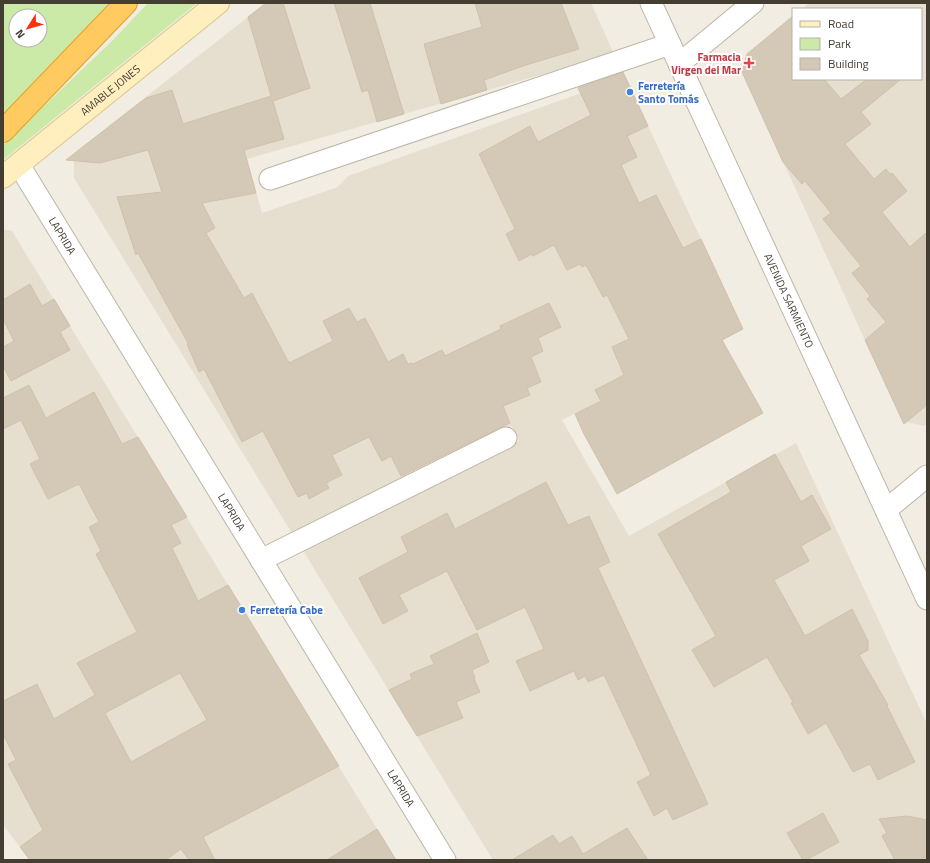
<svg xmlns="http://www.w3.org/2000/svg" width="930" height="863" font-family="'Titillium Web',sans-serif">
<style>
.residential{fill:#e6dfcf}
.green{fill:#cceaa7;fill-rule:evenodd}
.building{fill:#d4c9b7;stroke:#cfc1aa;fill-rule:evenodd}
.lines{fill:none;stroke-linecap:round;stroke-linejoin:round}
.street-casing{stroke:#beb5a4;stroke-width:23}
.secondary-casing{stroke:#d9c590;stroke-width:24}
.highway-casing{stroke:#e6a028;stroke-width:24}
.street{stroke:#fff;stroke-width:21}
.secondary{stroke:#ffefbf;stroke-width:22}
.highway{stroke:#ffca60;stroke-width:22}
.health-dot{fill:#e0444e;stroke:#fff;stroke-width:1.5}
.shop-dot{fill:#3f7fe0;stroke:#fff;stroke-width:1.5}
.labels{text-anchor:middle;stroke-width:4;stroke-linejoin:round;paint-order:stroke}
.health-label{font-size:11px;font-weight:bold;fill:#be3a42;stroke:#fff;text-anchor:end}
.shop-label{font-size:11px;font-weight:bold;fill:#366cbe;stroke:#fff;text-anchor:start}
.street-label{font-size:11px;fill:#443d32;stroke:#fff}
</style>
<rect width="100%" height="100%" fill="#f2ede2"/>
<path class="residential" d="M266,3H591L614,54L247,159L262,213L338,187L348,176L581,93L578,85L622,70L743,329L562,420L629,536L796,443L927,724V860H493L302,549L519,441L512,426L293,535L74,178V153Z
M809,3H927V423L924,426L902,421L742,72L747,54L793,79H921V9H802Z
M3,229L12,231L396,860H30L3,825Z"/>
<path class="green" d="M3,3H110L3,118ZM16,16H40V40H16Z
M148,3H197L3,160V145L113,40Z"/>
<path class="building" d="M266,3H283L310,88L273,101L284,139L244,150L256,193L202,203L215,228L206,233L244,298L252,293L289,363L333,341L323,321L349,308L357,322L365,318L388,362L403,354L408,364L412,363L413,364L442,350L445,356L501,329L500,326L549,303L561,327L538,338L543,351L531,357L541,382L527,388L530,395L503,406L510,423L401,476L391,456L382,461L369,437L332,455L342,475L326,483L329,488L309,499L307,493L298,497L263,431L242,442L204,369L199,372L187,344L188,343L138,253L136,255L117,197L162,192L148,150L100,163L66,160L146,98L172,90L183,124L271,96L248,17Z
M334,3H370L404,114L377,122L368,90L362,92Z
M475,3H561L579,49L526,65L484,80L487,90L441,104L424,44L482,27Z
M793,16V79H824L841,99L867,79H901L861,112L871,124L845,144L874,179L886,169L890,174L892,173L907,191L882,212L910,247L927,232V405L904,424L865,340L886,322L867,299L870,296L852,273L861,266L823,219L831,213L805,181L802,184L783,162L742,72L747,54Z
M623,72L648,126L627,136L637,157L621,165L639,203L656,195L683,248L701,239L743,329L722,340L763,413L617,494L584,434L575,414L601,401L595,390L624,375L612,347L629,339L607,295L603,297L586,265L582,267L580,264L567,270L554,245L533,256L532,254L519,261L506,234L515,229L479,154L530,126L538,142L591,115L578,88Z
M30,284L42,306L54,299L70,326L60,332L70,350L11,381L3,366V347L14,341L3,319V300Z
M29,385L46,418L94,392L122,444L138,437L187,517L171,525L181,543L172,548L198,601L228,585L339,766L203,837L215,860H189L181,849L166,860H30L20,847L43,830L8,764L16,760L3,734V701L37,684L54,719L95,695L77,663L137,632L96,554L101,551L89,527L99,522L79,484L48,499L30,464L40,459L21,420L3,429V398ZM180,673L207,720L131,762L105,713Z
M775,454L801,502L812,495L831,529L801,546L809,561L774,580L805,636L852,609L868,641V650L859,655L888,705L887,706L915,762L878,780L870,764L853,772L826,723L808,734L791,703L793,702L767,657L714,687L692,650L716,636L658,534L731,492L726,482Z
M546,482L568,525L589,516L610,562L598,568L708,804L673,820L667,808L654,816L637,782L651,775L604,675L588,682L585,676L578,680L574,671L530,691L516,661L544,649L525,607L477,630L447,571L399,595L408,611L383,624L359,578L408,552L401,537L447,513L455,529Z
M477,633L489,662L472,670L475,678L474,679L480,692L456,702L463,718L417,736L389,690L412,679L410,674L434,664L430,656Z
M823,813L839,842L806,860H803L787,833Z
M907,816L927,820V860H895L882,836L887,833L879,819Z
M627,828L648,860H512L553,835L559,844L572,836L583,854Z
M377,829L396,860H327Z"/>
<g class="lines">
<g class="street-casing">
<g id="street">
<path id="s1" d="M651,3L927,599"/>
<path d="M679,64L753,3"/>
<path id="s2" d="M19,165L445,860"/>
<path d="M270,179L670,44"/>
<path d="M886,510L927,476"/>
<path d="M261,560L506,438"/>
</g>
</g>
<g class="secondary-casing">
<g id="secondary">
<path id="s3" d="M3,177L218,3"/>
</g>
</g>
<g class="highway-casing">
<path id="highway" d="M3,131L126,3"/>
</g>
<use href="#street" class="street"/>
<use href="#secondary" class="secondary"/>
<use href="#highway" class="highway"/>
</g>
<path class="health-dot" d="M747 57h4v4h4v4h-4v4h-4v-4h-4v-4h4z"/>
<g class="shop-dot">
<circle cx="630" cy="92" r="4"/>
<circle cx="242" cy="610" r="4"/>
</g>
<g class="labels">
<g class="health-label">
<text x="741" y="61">Farmacia<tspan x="741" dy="13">Virgen del Mar</tspan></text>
</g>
<g class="shop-label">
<text x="638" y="90">Ferretería<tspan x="638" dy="13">Santo Tomás</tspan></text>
<text x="250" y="614">Ferretería Cabe</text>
</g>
<g class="street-label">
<text dy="4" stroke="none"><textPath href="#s3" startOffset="138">AMABLE JONES</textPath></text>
<text dy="4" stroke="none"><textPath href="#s2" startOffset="83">LAPRIDA</textPath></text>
<text dy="4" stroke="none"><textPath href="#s1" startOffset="328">AVENIDA SARMIENTO</textPath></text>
<text dy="4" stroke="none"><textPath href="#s2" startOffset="407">LAPRIDA</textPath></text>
<text dy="4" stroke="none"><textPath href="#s2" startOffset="731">LAPRIDA</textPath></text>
</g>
</g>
<rect width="930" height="863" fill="none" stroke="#443d32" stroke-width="8"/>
<rect x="792" y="8" width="130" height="72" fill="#ffffff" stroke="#b4b1ad"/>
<rect x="800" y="21" width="20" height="6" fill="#ffefbf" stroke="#b4b1ad"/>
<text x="828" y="28" font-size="12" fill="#443d32">Road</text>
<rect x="800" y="38" width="20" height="12" fill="#cceaa7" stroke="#b4b1ad"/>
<text x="828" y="48" font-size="12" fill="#443d32">Park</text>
<rect x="800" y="58" width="20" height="12" fill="#d4c9b7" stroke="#b4b1ad"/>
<text x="828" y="68" font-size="12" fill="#443d32">Building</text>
<g transform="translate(28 28) rotate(233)"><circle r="19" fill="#ffffff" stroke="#b4b1ad"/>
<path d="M0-3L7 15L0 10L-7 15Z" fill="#ff300c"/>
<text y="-6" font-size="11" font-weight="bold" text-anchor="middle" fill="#443d32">N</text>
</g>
</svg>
